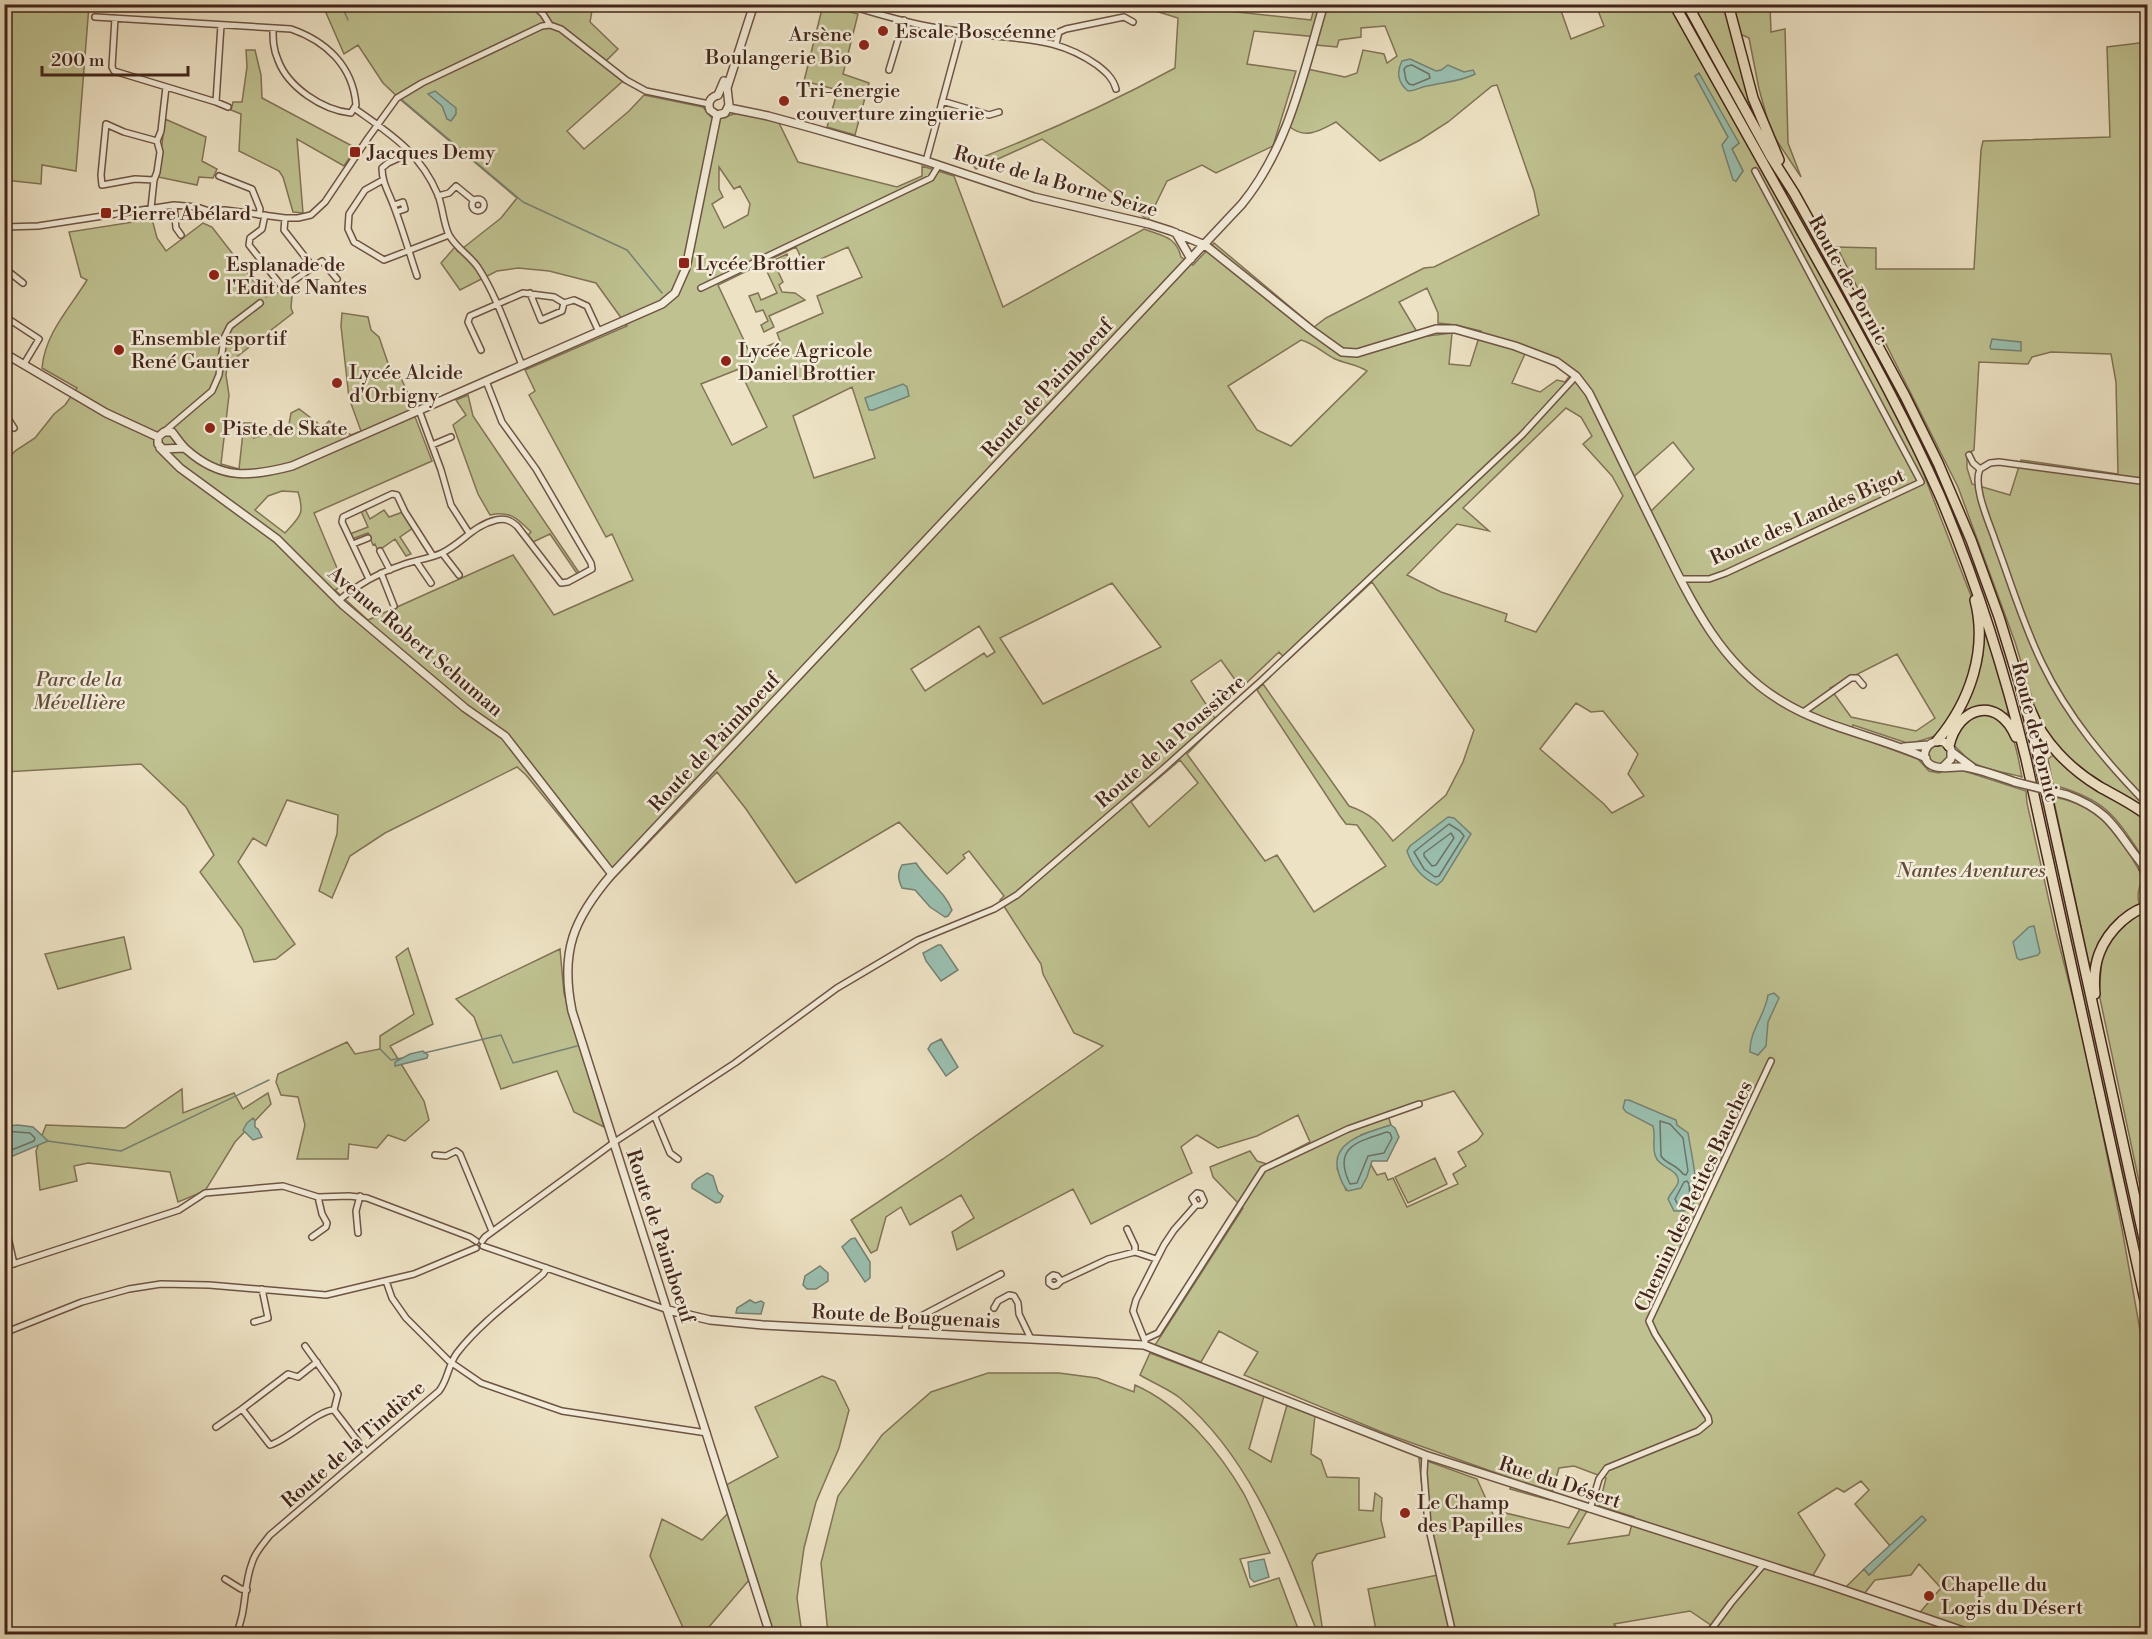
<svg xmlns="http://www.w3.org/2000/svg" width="2152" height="1639" font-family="'Libre Bodoni',serif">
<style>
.green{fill:#bfc190;stroke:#817355;stroke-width:1.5;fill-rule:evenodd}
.water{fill:#9abfaf;stroke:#778173;stroke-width:1.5}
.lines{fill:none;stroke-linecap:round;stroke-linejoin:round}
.shore{stroke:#6e7264;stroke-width:1.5}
.stream{stroke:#778173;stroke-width:1.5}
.minor-casing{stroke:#6e5444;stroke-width:8}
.tertiary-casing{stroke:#6e5444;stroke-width:10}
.trunk-casing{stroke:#43251a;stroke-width:12}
.minor{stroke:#f3ecd9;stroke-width:5}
.tertiary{stroke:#f3ecd9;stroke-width:7}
.trunk{stroke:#ede2c4;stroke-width:9}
.tertiary-bridge-casing{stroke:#6e5444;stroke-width:10;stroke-linecap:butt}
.tertiary-bridge{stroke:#f3ecd9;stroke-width:7}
.poi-dot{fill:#8f2418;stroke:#f3ecd9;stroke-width:2}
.labels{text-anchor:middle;stroke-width:5;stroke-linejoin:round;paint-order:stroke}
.poi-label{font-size:20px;fill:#43251a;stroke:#f3ecd9;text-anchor:start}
.street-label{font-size:20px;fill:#43251a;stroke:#f3ecd9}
.park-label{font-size:20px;font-style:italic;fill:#624c38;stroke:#f3ecd9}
</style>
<rect width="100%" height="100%" fill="#ede2c4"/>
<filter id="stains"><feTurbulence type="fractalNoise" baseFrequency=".00333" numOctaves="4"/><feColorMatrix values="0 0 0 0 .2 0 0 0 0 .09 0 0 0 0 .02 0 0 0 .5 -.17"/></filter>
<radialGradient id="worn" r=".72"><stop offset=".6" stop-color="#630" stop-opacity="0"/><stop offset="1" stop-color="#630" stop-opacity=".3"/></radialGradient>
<path class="green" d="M4,5H89L76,171L42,165L41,184L5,180Z
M314,5H593L590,22L618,49L602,65L623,81L567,131L584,149L629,111L644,95L703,107L711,117L725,118C740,107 762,118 779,123L798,162L897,187L922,176V166L954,176L1003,307L1144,229C1162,236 1176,236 1181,257L1193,265L1214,243L1314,327L1326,318L1424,268L1434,267L1539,215L1534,191L1497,85L1492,86L1448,122L1420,140L1380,161L1336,122C1321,130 1306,140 1290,127L1307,69L1345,77L1357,73L1363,50L1384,54L1387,63L1397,56L1385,26L1361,28V37L1339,40L1337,47L1316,45L1318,37L1254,31L1247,64L1296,71L1273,146L1216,173L1202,165L1167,181L1148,220L1042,139L976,169L970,162C1040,135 1109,104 1175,68L1178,18L1136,5H1198L1218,10L1311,20L1315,5H1559L1571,39L1604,26L1596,5H1669L1865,355L1919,462L1987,637L2009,711L2000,722C2016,731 2018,760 2022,777C2009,773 1984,770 1972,762C1955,750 1959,743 1935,736L1910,744L1853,725L1850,734L1918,759L1929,771L1939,773L1952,767L2026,791L2027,803L2056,932L2084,1042L2122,1229L2140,1330L2147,1358V1634H1724L1690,1611L1614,1624L1621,1634H1324L1376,1630L1368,1589L1438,1575L1426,1526L1419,1458L1477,1479L1497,1523L1501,1512L1569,1528L1580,1509L1587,1511L1568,1544L1629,1535L1634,1517L1599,1506L1606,1478L1574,1466L1559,1468L1550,1500L1510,1489L1513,1479L1384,1433L1244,1375L1258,1352L1219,1331L1201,1362L1155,1345L1243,1208L1213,1177L1210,1167L1250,1151L1257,1161L1267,1164L1310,1142L1298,1115L1257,1136L1218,1148L1197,1135L1181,1147L1192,1173L1091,1224L1073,1189L957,1250L952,1232L974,1218L961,1195L910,1225L901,1207L886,1217L877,1250L871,1253L851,1220L943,1159L1103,1046L1074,1033L1043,974L1041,964L1000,900L1004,896L969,851L963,855L965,858L947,874L899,822L796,883L746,809L717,772L612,880L526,775L517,767L385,833L350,856L332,898L319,891L337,834L338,815L287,800L266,846L253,838L238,862L295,944L276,959L254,962L242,929L200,872L214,855L186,807L141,764L5,772L4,463L15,451L35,438L54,414L65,405L77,388L42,368C45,333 70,308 87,280L81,277L69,232L152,219L157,238L166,251L203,223L212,227L266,297L273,292L292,295L291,308L293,313L234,359L227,367L226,375L229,395L221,464L239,469L244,423H257L254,438L265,434L287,436L291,413L299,409L323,427L329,421L338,429L340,427L351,435L361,431L349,398L341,326L342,313L368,317L371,330L379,337L390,369L402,380L411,401L432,392L438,397L412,409L432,461L314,513L344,585L335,590L368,620L513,555L554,615L633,580L612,534L606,537L529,395L535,391L525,370L627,326L596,283L549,271L518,268L497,271L460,290L441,263L455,247L458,252L501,218L517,198L402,101L383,83L358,45L344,54L323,6ZM1695,75L1739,143L1732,149L1743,171L1736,181L1727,141L1728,137ZM719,167L734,189L740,186L750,204L748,215L724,228L712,204L723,197L719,189ZM796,247L805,266L848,247L862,277L817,296L823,313L777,333L780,341L765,347L748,349L718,285ZM1427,288L1438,313V323L1456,325L1481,331L1470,366L1449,364L1452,333L1420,337L1399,302ZM1301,340C1315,344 1323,353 1335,359C1346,364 1357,364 1367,371L1291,446L1257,430L1228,386ZM1528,347L1574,370L1565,382L1557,380L1540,392L1512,383ZM739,369L767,427L732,445L701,384ZM852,387L875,458L814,478L793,416ZM1566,408L1581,417L1592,436L1583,444L1612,476L1623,496L1536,632L1505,621L1507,614L1441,592L1407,575L1457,524L1489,531L1463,508ZM1673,442L1694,469L1646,516L1629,481ZM282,491L298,492C305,515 300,516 285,533L255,510L268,496ZM1372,582L1474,730L1463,762L1446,795L1393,841C1379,823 1372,814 1349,806L1263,684L1257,690L1340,816L1346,824L1357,825L1386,866L1314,912L1277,855L1265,861L1187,754L1218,723L1191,681L1221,660L1241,688L1279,652L1287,661ZM1112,583L1161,647L1043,704L1000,638ZM979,626L995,652L987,657L984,653L925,691L911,669ZM1897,654L1935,718L1916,731L1851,717L1830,688ZM1576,703L1591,712L1603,711L1638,754L1628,774L1644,796L1612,813L1604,804L1540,749ZM1180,760L1198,783L1149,827L1131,802ZM1454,1091L1483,1134L1477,1141L1458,1152L1466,1166L1453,1174L1458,1184L1407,1207L1393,1178L1388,1180L1385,1173L1377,1175L1370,1163L1346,1190L1337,1168L1361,1135L1391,1125L1387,1112ZM1861,1481L1869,1490L1855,1504L1890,1546L1922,1516L1869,1575L1864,1569L1846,1587L1864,1594L1875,1580L1911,1575L1919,1564L1941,1588L1921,1611L1919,1620L1809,1582L1825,1555L1798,1513L1837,1488L1844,1492Z
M823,5L858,14L843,74L869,83L855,135L827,127L838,90L804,81Z
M1693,5H1724L1750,102L1746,103Z
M1732,5H1770L1771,32L1785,29L1788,143L1801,177L1771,132L1759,89L1749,38L1740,34Z
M2147,42V864C2117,819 2109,800 2053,785L2048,759L2060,750L2049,737L2036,711L2015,642L1958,487L1837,247L1876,248V269H1974L1981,150L1983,141L2110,137L2107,47ZM2051,352L2111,354L2116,382L2118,474L2021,460L2010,495L1972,484L1967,468V454L1974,450L1979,362L2028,364L2032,357Z
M246,50H255L261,75L262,98L356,148L344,166L297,139L303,213L293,212L283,177L279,171L239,151L241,114L231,110L233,102H242L247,67Z
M165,119L206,137L202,161L217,169L213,178L199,177L197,185L158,177Z
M787,254L789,258L775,265L783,282L779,285L782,292L795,293L805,300L769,316L774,327L764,332L761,325L768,321L763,310L756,312L749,296L758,293L761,300L777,293L764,265Z
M468,395L473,416L580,574L578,575L550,534L533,542L528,535L531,532C518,519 510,510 490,515L478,494L453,425L466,415L456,400Z
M365,509L370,519L384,510L389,517L403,512L413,528L400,537L411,554L406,556L395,539L378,551L375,544L373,545L368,533L352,539L350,534L368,527L361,511Z
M1929 754a10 10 0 1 1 20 0a10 10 0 1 1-20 0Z
M2053,797C2104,805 2119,836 2143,877C2138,890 2135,899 2143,912L2148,914L2147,1219L2099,994L2102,958L2093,957L2090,968Z
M124,937L131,969L58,989L45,954Z
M408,948L433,1024L390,1046L424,1101L429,1120L405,1141L388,1135L377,1148L349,1144L348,1159H297L305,1125L298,1097L281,1095L276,1082L278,1074L347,1042L355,1054L380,1049V1036L414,1014L396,957Z
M560,949L564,993L604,1127L574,1112L557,1071L501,1089L474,1017L456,999Z
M182,1089L183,1113L234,1093L243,1109L268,1093L271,1104L235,1142L205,1191L178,1202L170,1172L88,1163L74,1166L77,1181L40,1190L36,1151L46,1125L125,1128Z
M1435,1158L1447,1184L1408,1203L1395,1177Z
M1150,1353L1264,1396L1249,1449L1271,1462L1287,1405L1315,1415L1311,1454L1321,1460L1327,1477L1359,1478V1510L1373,1511L1375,1493L1382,1498L1381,1520L1385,1537L1317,1554L1312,1562L1323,1632L1318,1634C1284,1550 1252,1459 1180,1398C1169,1389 1153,1383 1140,1375Z
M988,1373H1059L1097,1378L1134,1392L1135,1385C1182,1406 1219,1451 1244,1494C1254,1513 1261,1534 1270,1553L1240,1559L1250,1587L1279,1578L1300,1634H828L821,1563L838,1496L882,1435L931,1392Z
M822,1376L835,1381L849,1410L839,1448L816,1502L804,1548L797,1598L802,1634H774L755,1573L703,1634H686L650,1556L662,1519L702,1540L734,1507L726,1485L778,1457L755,1407Z"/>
<path class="water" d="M1410,59L1436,71L1441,70L1448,65L1464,72L1473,70L1475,74C1460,82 1443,82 1427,86C1420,87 1416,91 1408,91C1398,83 1396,72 1402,61Z
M1699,73L1739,143L1732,149L1743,171L1736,181L1733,180L1722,145L1728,137L1695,76Z
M435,91L456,108V114L451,121L447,119L442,106L428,94Z
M1992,339L2021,342V351L1991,349L1990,347Z
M903,384L907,387L909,396L873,410H869L865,398Z
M1448,817L1454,818L1471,834L1442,881L1437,885C1422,878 1412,866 1407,851L1410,846Z
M916,863C926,879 945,892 952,910L948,916L945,917L930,907L915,890L902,888C898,879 897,874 902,865Z
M2034,926L2040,952L2038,955L2020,960L2017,958L2013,942L2029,927Z
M938,945H941L958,970L941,981L926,961L923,953Z
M1774,993L1779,998L1768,1022L1766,1046L1758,1055L1750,1052C1749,1031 1765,1016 1768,995Z
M941,1039L958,1067L946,1076L928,1049L931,1044Z
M423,1051L428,1055L427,1058L395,1066V1062L410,1054Z
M1625,1100H1629L1676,1120L1677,1125L1688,1133C1690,1147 1702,1197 1692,1207C1687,1212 1680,1211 1674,1211L1668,1199C1670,1194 1676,1188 1678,1183C1681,1169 1659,1169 1655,1155C1652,1145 1656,1136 1653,1126L1626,1112L1623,1108Z
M253,1118L255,1121V1127L258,1129L262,1137L253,1140L243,1130L247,1123Z
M18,1125L33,1127L48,1141L8,1158L5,1162V1126Z
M1391,1125L1395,1128L1399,1137L1387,1161H1372L1367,1177L1361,1188L1348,1191C1343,1186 1341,1181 1339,1174C1327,1142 1368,1132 1391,1125Z
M707,1173L713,1176L718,1192L723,1196L720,1202L716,1203L692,1188V1184L697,1179Z
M855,1238L870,1262V1278L865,1282L842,1247L851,1239Z
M820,1266L828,1273V1281L816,1289H807L803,1285L805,1276Z
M750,1300L755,1303L761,1301L764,1303L761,1314L736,1313L737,1308Z
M1922,1516L1926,1520L1869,1575L1864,1569Z
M1264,1559L1269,1577L1254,1582L1250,1578L1248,1562Z"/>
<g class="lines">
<path class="shore" d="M1412,65L1429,74L1430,78L1413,85L1409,84L1406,80L1404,69L1407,66Z
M1449,824L1460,831L1464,836L1439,876L1435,877L1424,869L1414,852Z
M1451,833L1454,838L1436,865L1432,866L1424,856V853Z
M1660,1121L1670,1124L1683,1138L1688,1171L1686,1175L1683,1174C1676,1164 1666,1164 1661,1156Z
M4,1131L30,1133L35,1138L34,1141L4,1153
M1387,1132L1390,1133L1392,1138L1384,1153L1368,1156L1357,1183L1350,1184C1332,1147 1357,1142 1387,1132Z
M1687,1181L1689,1184L1690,1199L1687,1203L1678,1205L1675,1199L1684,1182Z"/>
<path class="stream" d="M341,4L348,20
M401,99L523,202L627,250L662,293
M380,1049L391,1060L402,1058
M424,1053L501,1035L513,1063L577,1046
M47,1141L121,1151L269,1080"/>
<g class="minor-casing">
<path id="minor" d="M532,4L543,14L550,25
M843,4C873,12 902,22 932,27C951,30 969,33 987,35C1029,40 1060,39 1097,65C1106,72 1113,78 1116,89
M95,17L291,29C326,41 353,66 356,105L354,108C390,134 420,152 438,195C443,208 443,222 449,235C457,249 471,256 479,269C497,297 509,334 522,365
M115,18L112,67L114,71L216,102L221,25
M273,28C273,39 273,49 278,60C288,87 322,110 351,113L354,108
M1056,44L1059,32L1066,29L1124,17L1133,22
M889,70L904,20
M942,101L989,115L999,112
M216,102L228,107
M412,152L388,163L382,168C382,182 388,191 393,204C402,227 409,252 417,276
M926,161L961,32
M219,176L252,189L260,209L259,215
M154,180L135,179L102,185L101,175L106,124L124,132L157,141
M383,180L365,190L349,214L348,229L354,242L384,260L449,235
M438,196L449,193L456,186L473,200
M472 205a6 6 0 1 1 12 0a6 6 0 1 1-12 0Z
M174,205L176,228L181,235
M394,205L403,202L405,209L396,212
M151,208L154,180L157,172L160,152L157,141L161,131L166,87
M265,215L262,229L250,238L249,245L283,288L322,261L337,279
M285,218L284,230L312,266
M4,227L38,226L174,205L197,207L209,211L225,210L285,218H298L311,215L325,202L368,138L397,98L422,83L542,26L550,25L561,29L626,80L646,91L709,104
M4,268L23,283
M701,288L931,178L939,165
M530,293L541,320L562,311L564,303
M4,316L39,339L24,364
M481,350L468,322L470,316L523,293L554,297L564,303L574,300L587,306L599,332
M4,385V390
M419,410L441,470L451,505L469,533
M4,412L14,428
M165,431L212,391L219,375L224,338L230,326L260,303
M432,445L451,437
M1969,455L1973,463L1980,469
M2148,482L1999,462L1990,463L1980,469C1972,487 1990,524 1996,543C2011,583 2023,624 2042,663C2068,717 2106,762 2148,805
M353,544L368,538
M380,551L390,570
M442,553L459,575
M416,561L431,583
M381,573L394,606
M369,579L342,522L343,517L392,494L397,495L405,512L433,556
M1681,579H1709L1726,573L1921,482L1755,171
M338,601C357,585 378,573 402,565C415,560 429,559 442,553C461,544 474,525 496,520C505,518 510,520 517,526L561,583L568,582L592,569L591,563L536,469L502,422L486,381
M1802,713L1851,678H1857L1863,685
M655,1117L670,1153L678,1159
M435,1155L446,1156L456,1151L460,1154L492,1231
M4,1219L14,1264
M1127,1229L1135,1246V1252
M358,1233L356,1211L360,1196
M312,1237L326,1227L327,1223L322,1214L318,1197
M482,1241L485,1237L616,1141L735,1063L837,988L918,940L994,909L1017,895L1163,769L1261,681L1522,435L1576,376
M483,1246L668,1310
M4,1267L179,1210L205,1193L283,1186L318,1197L349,1196L367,1198L470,1237L476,1241
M386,1281L392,1298L406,1318L449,1361L481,1383L562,1411L707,1433
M1061,1281L1057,1276L1053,1275L1049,1278V1283L1053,1286L1057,1285L1061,1281L1108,1259L1135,1252L1156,1259
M994,1308L998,1301L1009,1295L1014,1296L1018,1303L1019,1314L1031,1339
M254,1322L268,1318L262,1289
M905,1332L906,1324L1001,1274
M4,1333L82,1302L129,1289L161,1284L209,1285L326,1295L414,1274L476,1248
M1145,1339L1158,1333L1263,1169L1348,1129L1419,1104
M1145,1341L1133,1311L1136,1300L1164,1245L1174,1230L1196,1205H1201L1204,1201L1201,1194L1197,1193L1192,1198L1196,1205
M305,1346L335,1388L338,1394L334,1410L366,1452
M317,1362L298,1377L288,1374L242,1409L270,1445C288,1440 318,1410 334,1410
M216,1427L242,1409
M1425,1455L1424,1473L1428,1525L1453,1634
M1590,1509L1599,1479L1607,1468L1698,1431L1709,1422L1708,1417L1655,1334L1649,1321L1771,1061
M225,1579L241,1589L247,1590
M236,1634C247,1611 243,1586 252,1563C255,1552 263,1544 270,1535L439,1391C448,1380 448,1365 457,1353C480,1323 514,1299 543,1274L547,1268
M1708,1634L1731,1603L1764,1564"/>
</g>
<g class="tertiary-casing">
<path id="tertiary" d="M718,95L724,81
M729,108L768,116L812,128L926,161L1034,197L1149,224L1171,231L1205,245L1310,329L1342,352L1357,353L1436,329H1455L1515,346L1557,362L1576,376L1589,393C1612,439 1634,486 1657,532C1688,595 1717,661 1778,699C1823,728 1878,736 1926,758
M717,115L725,113L729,105L727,88L754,4
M717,115L710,110C707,102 711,97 718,95
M1176,233L1191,259
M4,353L106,413L158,437
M158,437L164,432H172C177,438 181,445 187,450C221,480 250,477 292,466L662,304L675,293L686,268L717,115
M158,437V444L163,449L184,448
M160,448L180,468L277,539L343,605L465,708L505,736L612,874
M1904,747L1928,745
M1952,752L1972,767
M1943,767L1951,759V749L1944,742C1926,737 1917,759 1933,766C1942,770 1956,766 1965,767C1982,770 1998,776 2015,782
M2067,795C2116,813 2117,836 2148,871
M2143,868L2148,881
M2148,891V895
M668,1310L710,1320L763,1325L1144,1345L1425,1455L1826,1584L1972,1634
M770,1634L572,1011C560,952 573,919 612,874L1242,204C1289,146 1303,74 1324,4"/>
</g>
<g class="trunk-casing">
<path id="trunk" d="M1674,4C1727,98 1780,192 1832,286C1870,355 1908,424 1940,496C1976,581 2004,669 2026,759L2148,1314
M1687,4L1771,157L1794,193L1839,274L1905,396L1938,463L1971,540L1999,617L2020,685L2037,751L2148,1257
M1728,4L1753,98L1779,160
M2030,709C2043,742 2070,769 2100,787C2116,796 2133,804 2148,816
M1937,741C1970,702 1988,650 1975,600
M1949,746C1958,706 1998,695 2016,737
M2095,994C2092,964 2100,941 2122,921C2129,915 2138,908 2148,907"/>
</g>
<use href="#minor" class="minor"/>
<use href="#tertiary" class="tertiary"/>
<use href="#trunk" class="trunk"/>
<g class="tertiary-bridge-casing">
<path id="tertiary-bridge" d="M2015,782L2067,795"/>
</g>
<use href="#tertiary-bridge" class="tertiary-bridge"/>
</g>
<g class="poi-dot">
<circle cx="883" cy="31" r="6"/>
<circle cx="864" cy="45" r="6"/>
<circle cx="784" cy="101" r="6"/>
<rect x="349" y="146" width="12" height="12" rx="3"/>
<rect x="100" y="207" width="12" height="12" rx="3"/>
<rect x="678" y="257" width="12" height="12" rx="3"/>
<circle cx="214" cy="275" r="6"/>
<circle cx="119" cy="350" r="6"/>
<circle cx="726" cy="361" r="6"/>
<circle cx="337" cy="383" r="6"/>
<circle cx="210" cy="428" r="6"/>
<circle cx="1405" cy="1513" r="6"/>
<circle cx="1929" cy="1596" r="6"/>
</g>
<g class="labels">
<g class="poi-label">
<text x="895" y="38">Escale Boscéenne</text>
<text x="852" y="41" text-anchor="end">Arsène<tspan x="852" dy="23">Boulangerie Bio</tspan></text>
<text x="796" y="97">Tri-énergie<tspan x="796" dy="23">couverture zinguerie</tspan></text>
<text x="367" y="159">Jacques Demy</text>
<text x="118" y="220">Pierre Abélard</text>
<text x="696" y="270">Lycée Brottier</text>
<text x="226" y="271">Esplanade de<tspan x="226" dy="23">l'Edit de Nantes</tspan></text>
<text x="131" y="345">Ensemble sportif<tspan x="131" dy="23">René Gautier</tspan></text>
<text x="738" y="357">Lycée Agricole<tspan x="738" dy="23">Daniel Brottier</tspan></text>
<text x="349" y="379">Lycée Alcide<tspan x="349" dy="23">d'Orbigny</tspan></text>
<text x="222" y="435">Piste de Skate</text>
<text x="1417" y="1509">Le Champ<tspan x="1417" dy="23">des Papilles</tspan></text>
<text x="1941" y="1591">Chapelle du<tspan x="1941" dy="23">Logis du Désert</tspan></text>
</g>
<g class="street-label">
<text transform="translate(1056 181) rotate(16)" y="7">Route de la Borne Seize</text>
<text transform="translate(1849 280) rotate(61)" y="7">Route de Pornic</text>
<text transform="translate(1047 388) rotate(-47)" y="7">Route de Paimboeuf</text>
<text transform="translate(1807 516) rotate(-24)" y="7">Route des Landes Bigot</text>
<text transform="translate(416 641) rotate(40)" y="7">Avenue Robert Schuman</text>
<text transform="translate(2036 732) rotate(76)" y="7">Route de Pornic</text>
<text transform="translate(1170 741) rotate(-41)" y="7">Route de la Poussière</text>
<text transform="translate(714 742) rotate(-47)" y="7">Route de Paimboeuf</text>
<text transform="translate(1693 1196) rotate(-65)" y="7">Chemin des Petites Bauches</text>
<text transform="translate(661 1236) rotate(72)" y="7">Route de Paimboeuf</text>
<text transform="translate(906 1316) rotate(3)" y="7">Route de Bouguenais</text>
<text transform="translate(353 1444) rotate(-41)" y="7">Route de la Tindière</text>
<text transform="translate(1560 1482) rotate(18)" y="7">Rue du Désert</text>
</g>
<g class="park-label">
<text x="79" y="686">Parc de la<tspan x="79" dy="23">Mévellière</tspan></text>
<text x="1971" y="877">Nantes Aventures</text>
</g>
</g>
<rect width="2152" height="1639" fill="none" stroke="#ede2c4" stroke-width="24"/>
<rect x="6" y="6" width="2140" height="1627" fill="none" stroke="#43251a" stroke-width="3"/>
<rect x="12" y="12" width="2128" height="1615" fill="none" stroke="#43251a" stroke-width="1.5"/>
<path d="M42 66v9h146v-9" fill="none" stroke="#43251a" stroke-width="3"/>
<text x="51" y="66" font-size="18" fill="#43251a" stroke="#f3ecd9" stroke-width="4.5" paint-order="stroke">200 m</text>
<rect width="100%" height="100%" filter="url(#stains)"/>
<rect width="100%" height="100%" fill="url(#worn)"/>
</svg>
